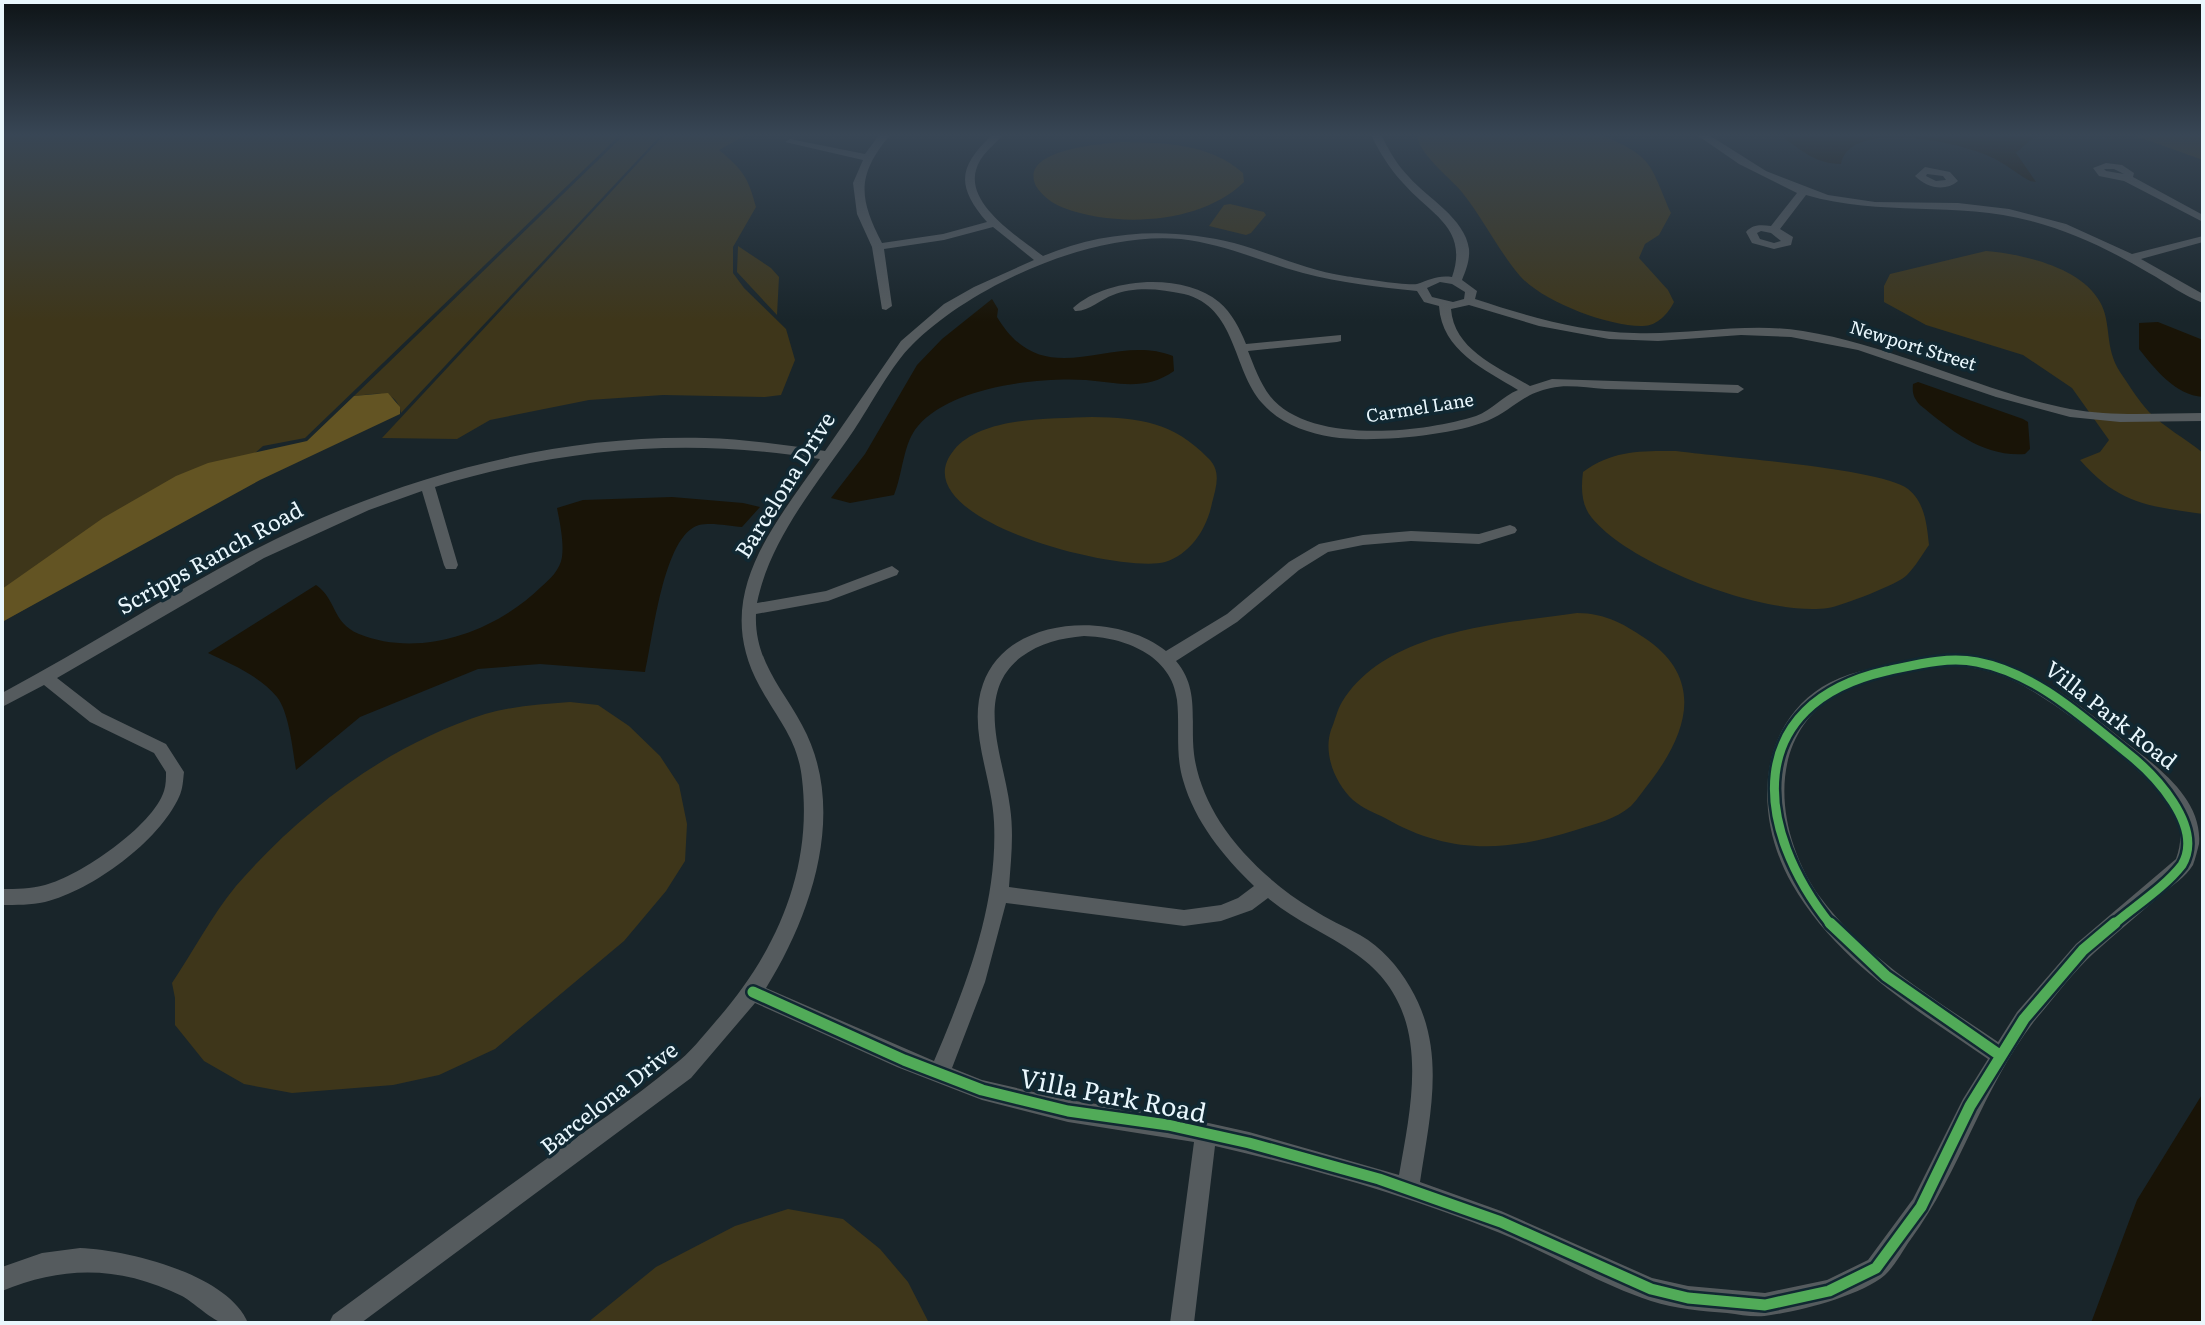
<svg xmlns="http://www.w3.org/2000/svg" width="2205" height="1325" font-family="Literata,serif">
<style>
.green{fill:#3e361a}
.forest{fill:#635423}
.water{fill:#191407}
.lines{fill:none;stroke-linecap:round;stroke-linejoin:round}
.minor{fill:#555b5e;fill-rule:evenodd}
.cycleway-far1-casing{stroke:#112832;stroke-width:14}
.cycleway-casing{stroke:#112832;stroke-width:16}
.cycleway-far1{stroke:#51ab58;stroke-width:9}
.cycleway{stroke:#51ab58;stroke-width:11}
.labels{text-anchor:middle;stroke-width:7;stroke-linejoin:round;paint-order:stroke}
.far-street-label{font-size:18px;fill:#e9f7fd;stroke:#112832}
.street-label{font-size:22px;fill:#e9f7fd;stroke:#112832}
.near-street-label{font-size:26px;fill:#e9f7fd;stroke:#112832}
</style>
<rect width="100%" height="100%" fill="#19252a"/>
<path class="green" d="M2,135H620L305,438L263,446L239,467L87,574L2,622Z
M624,135H661L401,413C396,387 374,394 354,396Z
M664,135H746L719,150C743,170 748,177 756,207L733,247V273L744,288L786,329L795,360L781,395L765,397L663,395L589,400L490,420L457,439L382,438Z
M1417,135H1601C1654,157 1649,163 1671,213L1659,235L1645,244L1639,258L1668,290L1674,302C1668,314 1657,326 1643,326C1609,327 1543,302 1520,276C1498,250 1483,218 1461,191C1448,176 1419,154 1417,135Z
M2133,135H2203V160Z
M1122,142C1165,143 1209,143 1243,173L1244,182C1201,224 1118,228 1064,208C1053,204 1042,196 1036,186C1018,149 1102,144 1122,142Z
M1230,204L1264,212L1266,215L1251,233L1246,235L1209,226L1224,205Z
M738,246L771,268L779,277L777,315L737,272Z
M1986,251C2022,254 2081,267 2100,302C2112,323 2104,347 2120,372C2129,385 2138,400 2149,412C2164,427 2186,439 2203,453V514C2147,506 2119,504 2080,460L2100,452L2109,440L2072,388L2023,355L1926,325L1884,302V286L1890,274Z
M1092,417C1141,418 1173,422 1208,458C1222,471 1216,487 1212,503C1207,528 1191,554 1165,562C1121,574 897,519 954,450C982,416 1052,419 1092,417Z
M1676,451C1719,457 1882,468 1908,489C1925,502 1927,526 1929,545C1922,555 1915,567 1907,575C1899,584 1841,606 1828,608C1767,617 1631,566 1592,518C1581,505 1581,488 1583,472C1613,450 1641,451 1676,451Z
M1577,613C1606,613 1626,625 1649,641C1705,682 1686,735 1650,782C1644,789 1638,799 1631,806C1616,819 1595,824 1576,830C1507,852 1449,855 1385,818C1375,813 1362,808 1353,800C1335,783 1323,754 1331,730C1335,721 1337,710 1342,702C1387,629 1501,624 1577,613Z
M570,702L598,705L629,726L660,756L679,785L687,824L685,861L666,891L624,941L495,1049L439,1075L393,1085L292,1093L244,1084L204,1061L175,1025V998L172,983C193,952 212,915 236,886C302,810 388,745 485,714C513,706 542,704 570,702Z
M788,1209L843,1219L880,1249L908,1282L929,1323H587L656,1267L735,1226Z"/>
<path class="forest" d="M388,393L400,407V414L260,480L2,622V589L103,518L176,476L208,463L307,441L354,396Z"/>
<path class="water" d="M1780,135H2048L2033,138L2016,153L2036,182L2030,181C2017,174 2006,164 1993,158C1965,143 1849,117 1841,164C1815,164 1801,150 1780,135Z
M992,299L998,309L997,317C1045,397 1111,331 1173,356L1174,371C1146,391 1118,383 1086,380C1038,377 951,387 918,426C903,443 903,473 894,495L850,503L831,498L865,454L917,365L942,339Z
M2158,322L2203,340V397C2175,395 2155,369 2139,349V323Z
M1918,382L2023,419L2028,422L2030,449L2025,454C1983,457 1952,431 1920,405C1914,398 1912,394 1913,384Z
M672,497L743,503L760,507L742,527C729,526 712,522 699,525C663,535 653,639 645,672L540,664L478,669L360,717L296,770C293,751 289,712 277,697C260,676 231,664 208,653L316,585C337,599 331,622 359,634C421,659 496,631 541,587C550,579 560,570 562,557C564,541 560,524 557,508L583,500Z
M2203,1093V1323H2091L2137,1200Z"/>
<g class="lines">
<path class="minor" d="M879,135H890C856,176 859,198 882,243L943,234L987,222C956,186 958,167 992,135H1003C993,146 980,155 976,170C966,205 1020,238 1043,256C1104,230 1171,227 1234,243C1271,253 1306,270 1345,276C1358,278 1408,286 1417,284C1430,280 1437,275 1452,277C1469,228 1431,215 1403,183C1390,169 1380,153 1371,135H1381C1389,150 1397,165 1409,177C1427,198 1465,218 1469,249C1470,260 1466,270 1462,280L1477,291L1475,299C1527,316 1580,332 1634,333C1691,335 1747,322 1803,331C1896,346 1979,391 2070,409C2114,417 2159,413 2203,413V421L2120,422L2070,417L1996,397L1858,350L1791,337L1741,335L1658,341L1609,339L1539,326L1469,305L1451,309C1454,350 1498,367 1530,386L1552,379L1738,385L1744,389L1738,393C1694,391 1649,390 1605,389C1588,388 1567,384 1551,388C1521,394 1512,411 1487,421C1450,436 1371,443 1332,437C1306,433 1279,423 1262,403C1232,369 1237,307 1184,294C1161,289 1135,286 1113,295C1101,299 1088,312 1075,311L1073,308C1106,277 1184,272 1219,302C1232,313 1240,329 1246,344L1341,335V341L1337,342L1248,351C1254,366 1260,383 1270,396C1309,445 1422,433 1476,416C1492,410 1503,396 1518,390C1484,369 1442,351 1439,306L1424,302L1417,291C1379,287 1341,283 1303,273C1263,262 1224,244 1181,239C1094,231 973,284 912,345C893,363 870,406 854,430C818,483 770,538 757,603L826,591L892,566L899,571L897,575L828,601L756,614C754,660 782,688 802,725C848,809 812,914 766,988L934,1061C966,986 998,905 994,822C992,776 967,729 983,684C1007,614 1117,611 1166,651L1227,614L1289,562L1319,544L1363,535L1411,531L1479,534L1510,525L1515,527L1517,530L1515,533L1479,544L1411,541L1363,545L1328,552L1299,570L1237,622L1176,661C1200,689 1190,720 1194,754C1197,778 1207,801 1220,822C1242,856 1277,888 1312,909C1327,919 1344,926 1360,935C1381,947 1398,966 1410,987C1447,1049 1430,1115 1420,1182L1501,1211L1652,1278L1688,1286L1765,1293L1827,1280L1868,1260L1913,1199L1963,1099L1988,1059C1915,1009 1837,962 1792,884C1755,820 1755,730 1822,687C1844,673 1871,669 1895,663C1924,657 1953,651 1983,657C2038,670 2081,706 2124,741C2155,765 2203,798 2199,844C2198,848 2195,860 2193,865C2186,877 2171,886 2161,895C2139,914 2116,933 2094,953C2073,972 2055,997 2036,1019C1983,1086 1961,1171 1911,1239C1903,1250 1895,1266 1885,1275C1862,1295 1801,1311 1771,1315C1757,1318 1742,1315 1727,1313C1702,1311 1676,1309 1651,1301C1599,1284 1551,1254 1500,1233C1409,1196 1311,1168 1215,1146L1194,1323H1170L1194,1142L1068,1122L982,1100L897,1067L755,1003L691,1078L361,1323H329L333,1315C401,1265 469,1215 538,1165C583,1132 631,1101 674,1065C690,1053 703,1036 716,1021C775,954 813,871 802,779C798,740 778,720 760,687C711,598 770,531 820,459C686,437 564,448 435,487L458,565L456,569H446L444,565L422,491L369,510L264,558L57,678L102,713L166,744L184,772C183,780 183,789 179,797C159,841 93,890 45,902C31,905 16,905 2,905V889C16,889 31,889 45,885C80,876 153,826 164,791C166,785 166,778 166,772L154,753L90,722L44,685L2,707V693C86,648 166,596 250,552C389,480 548,434 705,438C745,439 785,445 825,451L901,341L944,304L974,287L1034,260L993,227L944,240L884,249L892,306L886,310L882,309L872,247L857,214L853,183L863,160L785,142L790,139L865,154ZM1440,282L1452,284L1465,292L1464,299L1453,302L1432,297L1427,288ZM1084,636C1124,637 1172,655 1177,700C1180,727 1175,753 1183,780C1195,822 1223,856 1254,886L1238,898L1221,905L1184,910L1009,887C1011,860 1014,834 1010,807C1004,758 973,694 1021,657C1040,643 1061,638 1084,636ZM1955,666C1976,667 1995,672 2014,681C2051,698 2164,782 2177,818C2182,832 2181,845 2176,859L2076,944L2017,1012L1998,1042C1935,999 1866,959 1820,897C1776,836 1763,737 1838,694C1867,676 1921,668 1955,666ZM1268,898C1295,921 1327,933 1356,954C1433,1008 1413,1096 1399,1175L1249,1132L1168,1114L1068,1100L982,1080L952,1068L985,982L1006,903L1184,926L1221,921L1252,910Z
M1697,135H1709L1766,171L1828,195L1875,202L1958,203L2009,209L2066,224L2132,254L2203,236V242L2141,259L2203,294V303C2184,296 2167,283 2149,273C2112,251 2073,232 2031,221C1957,201 1880,217 1806,195L1780,229L1793,237L1791,245L1774,249L1752,243L1746,232C1753,224 1761,225 1771,226L1797,193L1739,164ZM1761,231L1771,233L1781,241L1774,243L1760,239L1757,233Z
M2106,163L2122,165L2134,173L2133,177L2203,215V222L2124,181L2099,176L2093,168ZM2104,169H2114L2124,174L2106,171Z
M1925,167L1950,172L1958,181C1945,192 1927,188 1915,176ZM1927,174L1943,176L1946,180L1936,181L1926,176Z
M80,1248C127,1250 228,1274 248,1323C240,1323 231,1324 223,1323C213,1321 193,1302 182,1296C121,1266 64,1265 2,1291V1267L42,1253Z"/>
<g class="cycleway-far1-casing">
<path id="cycleway-far1" d="M1831,925C1753,828 1742,704 1886,671C1915,665 1947,656 1977,662C2035,673 2081,716 2126,752C2153,773 2205,826 2182,865C2164,888 2135,906 2113,925"/>
</g>
<g class="cycleway-casing">
<path id="cycleway" d="M1830,923L1886,976L2001,1056
M753,992L904,1060L982,1090L1068,1111L1168,1125L1249,1143L1379,1179L1501,1222L1651,1289L1688,1298L1765,1305L1829,1291L1876,1268L1921,1207L1970,1106L2024,1019L2083,950L2115,923"/>
</g>
<use href="#cycleway-far1" class="cycleway-far1"/>
<use href="#cycleway" class="cycleway"/>
</g>
<linearGradient id="sky" x2="0" y2="1"><stop stop-color="#0e1417"/><stop offset="0.42" stop-color="#384655"/><stop offset="1" stop-color="#384655" stop-opacity="0"/></linearGradient>
<rect width="2205" height="321" fill="url(#sky)"/>
<g class="labels">
<g class="far-street-label">
<text transform="translate(1913 346) rotate(17)" y="6">Newport Street</text>
<text transform="translate(1420 408) rotate(-9)" y="6">Carmel Lane</text>
</g>
<g class="street-label">
<text transform="translate(785 485) rotate(-58)" y="8">Barcelona Drive</text>
<text transform="translate(210 558) rotate(-29)" y="8">Scripps Ranch Road</text>
<text transform="translate(2111 715) rotate(38)" y="8">Villa Park Road</text>
<text transform="translate(609 1098) rotate(-38)" y="8">Barcelona Drive</text>
</g>
<g class="near-street-label">
<text transform="translate(1113 1096) rotate(11)" y="9">Villa Park Road</text>
</g>
</g>
<rect width="2205" height="1325" fill="none" stroke="#e9f7fd" stroke-width="8"/>
</svg>
